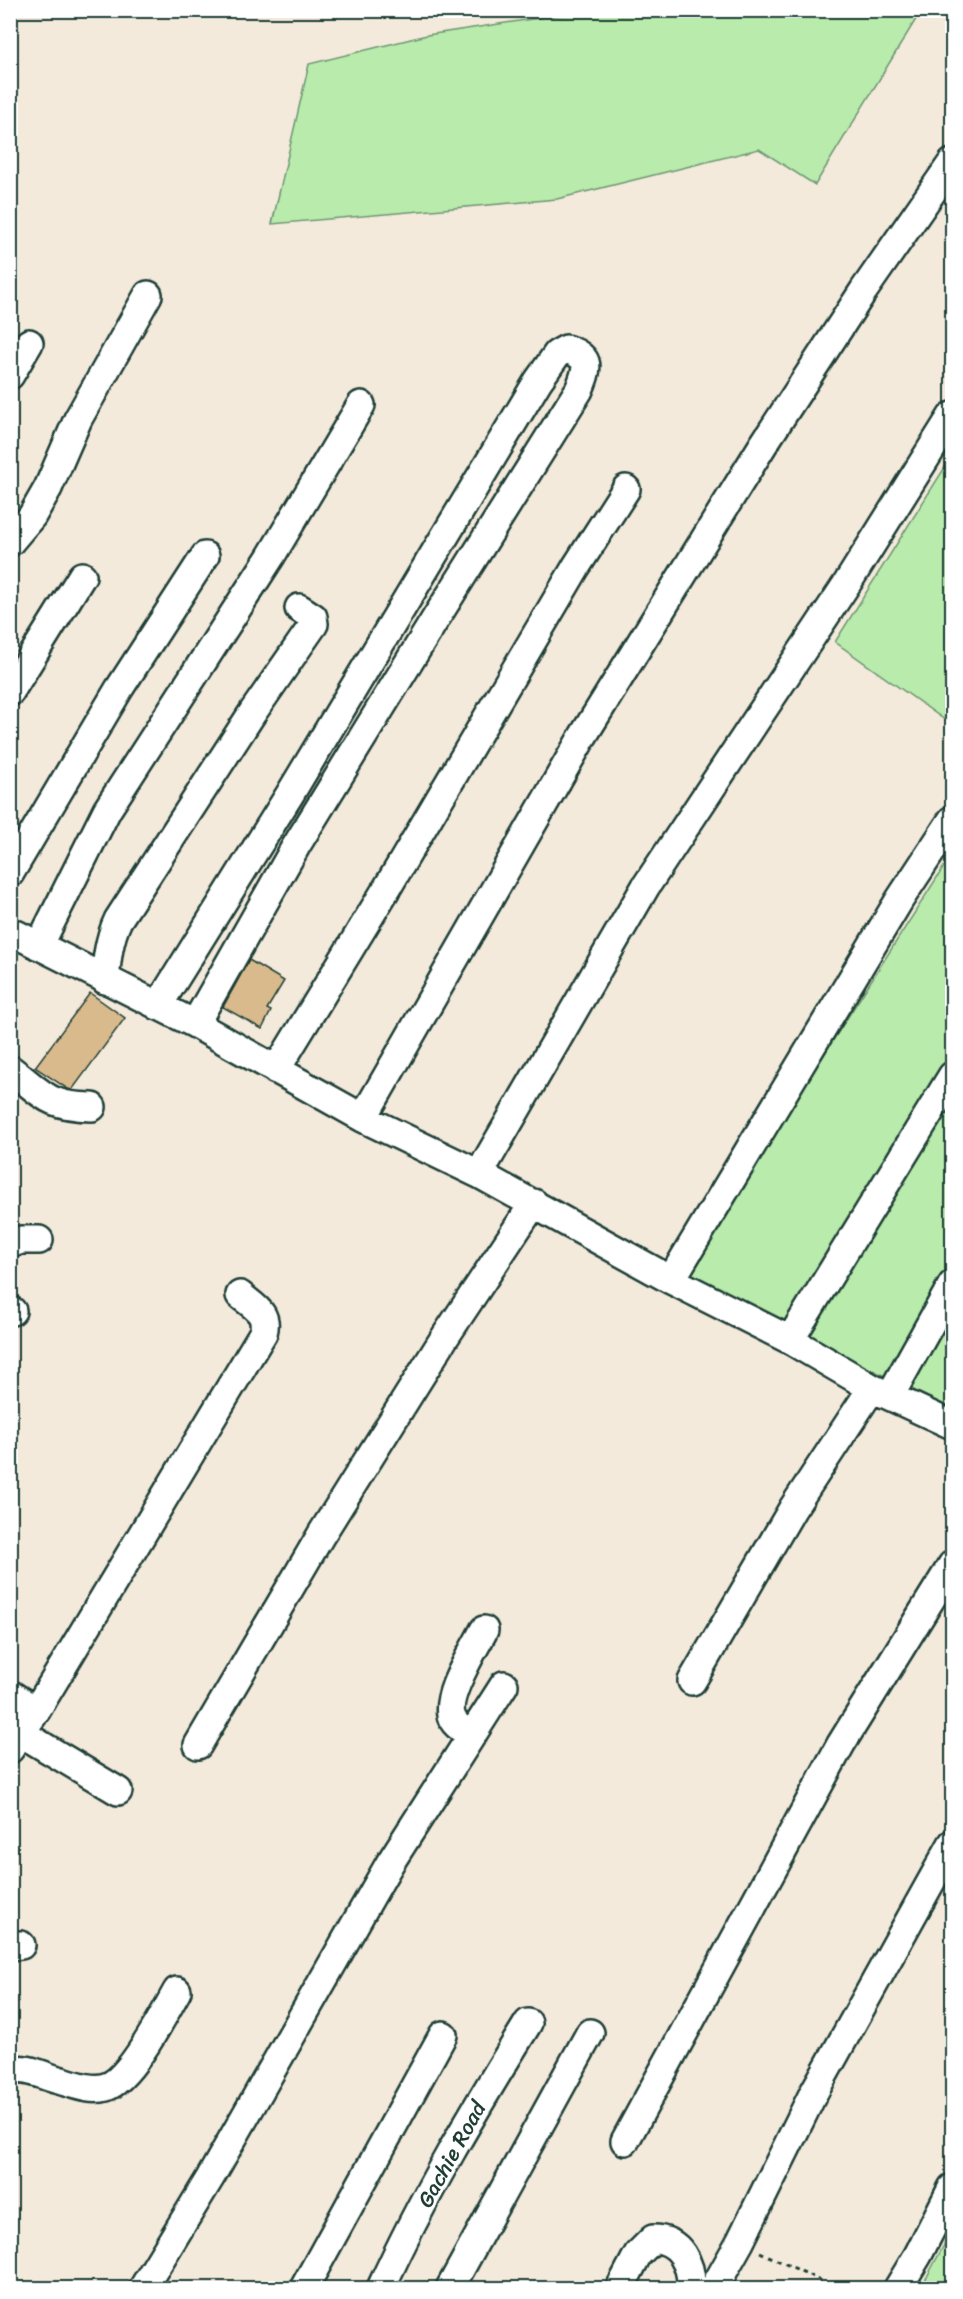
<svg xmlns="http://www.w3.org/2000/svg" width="963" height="2299" font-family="Sriracha,sans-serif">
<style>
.green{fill:#b8ebac;stroke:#6c9470;stroke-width:1.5}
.building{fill:#d9ba8c;stroke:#1f3d34;stroke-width:1.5}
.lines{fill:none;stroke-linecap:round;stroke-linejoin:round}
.minor-casing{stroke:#1f3d34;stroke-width:32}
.path{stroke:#1f3d34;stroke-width:3;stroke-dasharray:4.5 4.5;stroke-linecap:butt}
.minor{stroke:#fff;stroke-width:27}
.labels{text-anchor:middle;stroke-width:5;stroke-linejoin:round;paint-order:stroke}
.street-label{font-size:22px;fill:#1f3d34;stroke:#fff}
</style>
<rect width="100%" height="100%" fill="#f4eadc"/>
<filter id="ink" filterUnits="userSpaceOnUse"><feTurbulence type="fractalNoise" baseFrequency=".0167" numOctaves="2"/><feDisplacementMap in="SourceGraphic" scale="12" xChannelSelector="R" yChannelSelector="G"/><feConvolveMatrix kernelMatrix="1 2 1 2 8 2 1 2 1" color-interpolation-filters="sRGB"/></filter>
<g filter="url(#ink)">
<path class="green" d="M585,11H921L815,185L759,149L557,199L272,224L309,64L427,35Z
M952,456V725L835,642Z
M952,854V1409L682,1277Z
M952,2230V2288H921Z"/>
<path class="building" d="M249,960L284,981L267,1009L271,1011L262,1029L223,1007Z
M90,993L125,1018L72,1090L68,1089L35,1067Z"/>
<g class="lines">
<g class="minor-casing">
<path id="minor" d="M10,375L29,343
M10,542L32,516L48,488L78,419L148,295
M10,692L82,576
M10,873L119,689L205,556
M10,931L195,1024L363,1118L479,1174L671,1280L790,1340L872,1388L952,1425
M39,946L107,810L271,556L361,405
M105,980C107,959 109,939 118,920L253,712L314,624L313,617L299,608
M158,1006L290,794L538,381L557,354L566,349C592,357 588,368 579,390L436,618L296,846L195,1024
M10,1069C45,1095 46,1106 92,1107
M276,1070L390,883L576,567L626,489
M363,1118L583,736L763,445L864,290L952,163
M479,1174L646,886L848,582L952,416
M10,1244L21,1240H39
M671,1280L900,899L952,820
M10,1311H12
M790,1340L952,1076
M890,1396L952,1285
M692,1681L793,1508L872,1388
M10,1694L36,1711L10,1749
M36,1711L263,1333C269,1313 254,1307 240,1295
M21,1733L118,1791
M471,1735C465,1731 457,1727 453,1720C441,1700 474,1650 484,1630
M198,1745L321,1535L443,1340L534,1203
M10,1946L21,1945
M10,2071C25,2066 41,2075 55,2079C71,2083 90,2092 106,2087C130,2080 164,2014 177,1991
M625,2141L841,1744L952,1565
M143,2288L210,2178L390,1863L504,1685
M304,2288L443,2035
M381,2288C423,2196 475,2109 528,2023
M450,2288L590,2033
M620,2288L638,2254L653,2239C680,2239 692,2264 691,2288
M714,2288L740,2242L813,2094L952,1844
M898,2288L918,2255L952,2188"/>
</g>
<path class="path" d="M760,2252L837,2288"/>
<use href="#minor" class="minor"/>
</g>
</g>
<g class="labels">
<g class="street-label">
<text transform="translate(451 2154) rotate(-61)" y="8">Gachie Road</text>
</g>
</g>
<rect width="963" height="2299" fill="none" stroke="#fff" stroke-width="36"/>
<rect x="18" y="18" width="927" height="2263" fill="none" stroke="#1f3d34" stroke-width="2" filter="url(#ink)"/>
</svg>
